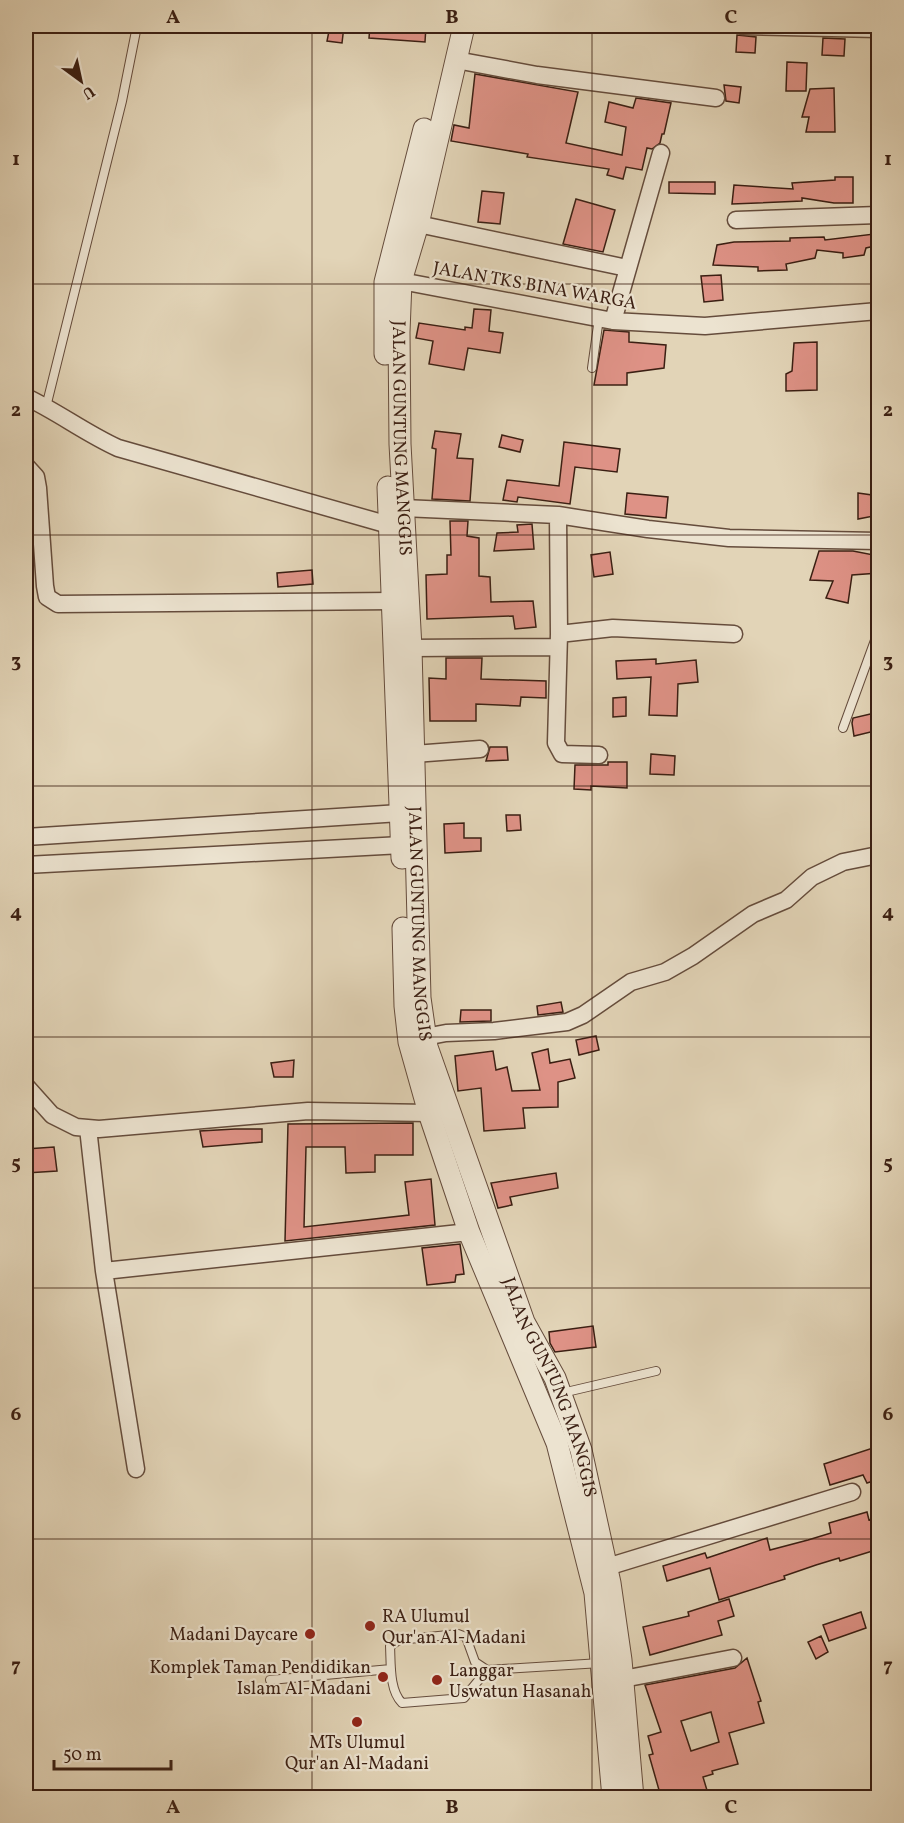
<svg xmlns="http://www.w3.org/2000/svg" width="904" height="1823" font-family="Vollkorn,serif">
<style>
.building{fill:#de9286;stroke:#3b1f13;stroke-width:1.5;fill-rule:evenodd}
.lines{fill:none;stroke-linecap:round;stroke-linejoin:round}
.service-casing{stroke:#654c3c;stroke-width:10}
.minor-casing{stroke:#654c3c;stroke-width:19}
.tertiary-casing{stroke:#654c3c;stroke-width:23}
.service{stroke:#ece3d0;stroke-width:8}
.minor{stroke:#ece3d0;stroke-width:16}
.tertiary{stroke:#ece3d0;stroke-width:21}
.grid{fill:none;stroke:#3b1f13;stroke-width:1.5;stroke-opacity:0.55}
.poi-dot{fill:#8f2418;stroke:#ece3d0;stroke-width:2}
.labels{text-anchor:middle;stroke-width:4.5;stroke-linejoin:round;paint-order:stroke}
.street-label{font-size:18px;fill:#3b1f13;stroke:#ece3d0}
.poi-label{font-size:18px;fill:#3b1f13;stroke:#ece3d0;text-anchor:start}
.neatline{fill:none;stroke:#3b1f13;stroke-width:2}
.grid-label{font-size:20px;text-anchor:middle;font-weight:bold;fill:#3b1f13}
</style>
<rect width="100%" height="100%" fill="#e2d4b7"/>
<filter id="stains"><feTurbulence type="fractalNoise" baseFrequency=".00333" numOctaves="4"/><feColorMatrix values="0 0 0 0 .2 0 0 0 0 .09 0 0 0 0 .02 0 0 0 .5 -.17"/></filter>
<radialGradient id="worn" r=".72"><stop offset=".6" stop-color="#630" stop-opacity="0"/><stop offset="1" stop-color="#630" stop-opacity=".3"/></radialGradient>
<path class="building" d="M330,26H344L342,43L327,41Z
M370,26H426L425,42L369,38Z
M737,35L756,37L755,53L736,52Z
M823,38L845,39L844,56L822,55Z
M787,62L807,63L806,91H786Z
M475,74L578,92L566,143L622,155L626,127L605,122L609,102L633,108L636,98L671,103L664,134H662L660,143L652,149L647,148L642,170L626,167L623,179L607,175L609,169L527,157L528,154L451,141L454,125L469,128Z
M724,85L741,87L739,103L726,101Z
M834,88L835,132H806L809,117H802L810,89Z
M835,177H853V203H834L802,198V201L732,204L734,185L793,189L792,183L835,180Z
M669,182H715V194L669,193Z
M482,191L504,193L500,224L478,222Z
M576,199L615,210L603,252L563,244Z
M874,234L875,246L866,248L864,255L843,258V253L817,250L815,258L786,264L787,270L758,271V267L713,265L717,245L734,242L790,241V238L824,237L825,240Z
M721,275L723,300L704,302L701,276Z
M474,309L491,310L489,331L503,333L500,353L468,348L464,370L429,364L433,341L416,338L419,323L465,330V327L472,328Z
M604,330L629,332V342L666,345L664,368L627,373V385H594Z
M817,342V390L786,391V374L792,371L794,343Z
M435,431L461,434L457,458L473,459L470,501L432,499L436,449L432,448Z
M502,435L523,440L520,452L499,447Z
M564,442L620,449L617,472L575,467L570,504L518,497L517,502L503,500L507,480L559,486Z
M627,493L668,497L666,518L625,514Z
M858,493L879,496V515L858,519Z
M450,521H468L467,536L479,538V576L490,577L491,602L533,601L536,627L515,629L513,616L427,619L426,575L447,574V555H451Z
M532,524L534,549L494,551L497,533L518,532L517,525Z
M819,551H853L879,556V573L852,575L848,603L826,598L833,581L810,580Z
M610,552L613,574L594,577L591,555Z
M312,570L313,584L278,587L277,573Z
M446,658H482L481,679L546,681V698L521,697L520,706L476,704V721H430L429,678L446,679Z
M656,659V664L696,660L698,682L678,684L677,716L649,715L651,677L617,679L616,661Z
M626,697V716L613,717V698Z
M879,712V730L854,736L852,723L853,718Z
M490,747H507L508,760L486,761Z
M651,754L675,756L674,775L650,774Z
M608,762H627V788L591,786V790L574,789L575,765H608Z
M506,815H520L521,830L507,831Z
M464,823V838H481V851L445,853L444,824Z
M561,1002L563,1012L538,1015L537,1006Z
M461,1010H491V1021L460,1022Z
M596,1036L599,1050L579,1055L576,1040Z
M548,1049L550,1063L570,1059L575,1078L558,1082V1107L523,1108L525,1128L484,1131L481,1088L458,1091L455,1056L493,1051L496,1070L507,1067L512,1091L540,1090L532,1053Z
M294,1060L293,1077H274L271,1063Z
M413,1123V1155H375V1172L346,1173L345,1147H306L304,1227L409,1215L405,1182L431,1179L435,1225L285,1241L288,1124Z
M235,1129H262V1142L203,1147L200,1131Z
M54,1147L57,1171L26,1173V1149Z
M556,1173L558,1188L510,1197L512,1205L498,1208L491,1183Z
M460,1244L464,1274L456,1275L455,1282L427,1285L422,1248Z
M593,1326L596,1347L555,1352L550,1343L549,1332Z
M879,1446V1479L867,1483L863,1475L830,1485L824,1464Z
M867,1512L869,1520L872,1519L879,1549L840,1561L839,1558L816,1565L784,1576L785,1579L719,1600L710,1568L667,1581L663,1566L705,1553L707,1558L767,1538L770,1550L808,1540L831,1533L829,1523Z
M729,1599L734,1616L718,1621L722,1635L650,1655L643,1627L689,1616L688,1612Z
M861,1612L866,1628L829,1641L823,1625Z
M821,1636L828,1652L816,1659L808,1642Z
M747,1658L761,1701L758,1702L764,1723L729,1733L738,1764L712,1771L713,1774L703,1777L709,1797H661L649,1755L653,1754L648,1736L661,1732L645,1685L735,1668ZM711,1712L719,1742L691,1751L681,1721Z"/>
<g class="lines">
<g class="service-casing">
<path id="service" d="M592,368L599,318
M46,407L122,101L137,26
M843,728L878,632
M562,1393L656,1371
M487,1670L464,1698L402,1703C389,1690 391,1663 390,1646L399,1640L458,1634L466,1637L475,1662L487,1670L601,1663
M270,1680L391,1669"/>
</g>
<g class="minor-casing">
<path id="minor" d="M743,26L878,29
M456,60L537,75L716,98
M736,220L878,215
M418,224L627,268
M401,281L613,321L705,326L878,311
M613,321L661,153
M26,397C58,412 85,433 118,448L389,525
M26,466L36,477L38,488L45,586L47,597L58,604L394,601
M403,508L558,515L648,529L729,538L878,541
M558,515L559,634L556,743L562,754L599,755
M559,634L613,628L734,634
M411,648L558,647
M414,754L480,749
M26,837L400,813
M26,865L402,845
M425,1037L446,1033L494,1031L567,1022L583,1015L631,982L665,972L693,956L753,914L786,900L812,877L843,862L878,855
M26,1086L52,1115L76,1127L99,1129L308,1111L429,1113
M88,1128L104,1271L136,1469
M104,1271L469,1232
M607,1567L852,1492
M623,1679L733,1658"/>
</g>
<g class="tertiary-casing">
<g id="tertiary">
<path id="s1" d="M464,26L418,224L401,281L399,332L400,444L411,648L420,998L427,1047L524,1322L555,1378L581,1450L610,1583L621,1660L633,1798"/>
<path d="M385,354V282L424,129"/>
<path d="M388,487L402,858"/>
<path d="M403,928L405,1006L409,1042L429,1113L469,1232L557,1443L595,1593L613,1798"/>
</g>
</g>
<use href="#service" class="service"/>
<use href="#minor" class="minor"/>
<use href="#tertiary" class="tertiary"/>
</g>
<path class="grid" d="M312,26V1798M592,26V1798M26,284H878M26,535H878M26,786H878M26,1037H878M26,1288H878M26,1539H878"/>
<g class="poi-dot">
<circle cx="370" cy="1626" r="6"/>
<circle cx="310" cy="1634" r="6"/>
<circle cx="383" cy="1677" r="6"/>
<circle cx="437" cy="1680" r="6"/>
<circle cx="357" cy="1722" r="6"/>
</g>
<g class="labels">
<g class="street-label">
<text transform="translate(535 285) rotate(10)" y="6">JALAN TKS BINA WARGA</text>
<text dy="6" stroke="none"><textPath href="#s1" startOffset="420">JALAN GUNTUNG MANGGIS</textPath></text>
<text dy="6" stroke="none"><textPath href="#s1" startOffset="906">JALAN GUNTUNG MANGGIS</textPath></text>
<text dy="6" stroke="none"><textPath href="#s1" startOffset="1392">JALAN GUNTUNG MANGGIS</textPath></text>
</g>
<g class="poi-label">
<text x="382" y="1622">RA Ulumul<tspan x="382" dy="21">Qur'an Al-Madani</tspan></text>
<text x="298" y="1640" text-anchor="end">Madani Daycare</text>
<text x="371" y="1673" text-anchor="end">Komplek Taman Pendidikan<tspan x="371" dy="21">Islam Al-Madani</tspan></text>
<text x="449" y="1676">Langgar<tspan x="449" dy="21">Uswatun Hasanah</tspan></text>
<text x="357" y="1748" text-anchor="middle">MTs Ulumul<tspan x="357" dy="21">Qur'an Al-Madani</tspan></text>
</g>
</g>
<rect width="904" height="1823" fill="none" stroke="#e2d4b7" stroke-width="66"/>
<g transform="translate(81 81) rotate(147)" stroke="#ece3d0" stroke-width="4.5" paint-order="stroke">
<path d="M0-4.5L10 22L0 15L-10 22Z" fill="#3b1f13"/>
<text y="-9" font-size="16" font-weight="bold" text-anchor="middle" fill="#3b1f13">U</text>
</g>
<path d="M54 1760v9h117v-9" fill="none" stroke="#3b1f13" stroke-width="3"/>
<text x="63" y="1760" font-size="18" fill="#3b1f13" stroke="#ece3d0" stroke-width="4.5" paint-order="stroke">50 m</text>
<rect x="33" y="33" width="838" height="1757" class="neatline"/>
<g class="grid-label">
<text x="173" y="23">A</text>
<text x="452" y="23">B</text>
<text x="731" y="23">C</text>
<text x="16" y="165">1</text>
<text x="888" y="165">1</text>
<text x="16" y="416">2</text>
<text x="888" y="416">2</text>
<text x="16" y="667">3</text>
<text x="888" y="667">3</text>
<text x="16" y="918">4</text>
<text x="888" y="918">4</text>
<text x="16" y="1169">5</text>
<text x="888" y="1169">5</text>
<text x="16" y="1420">6</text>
<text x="888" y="1420">6</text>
<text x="16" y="1671">7</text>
<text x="888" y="1671">7</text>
<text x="173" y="1813">A</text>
<text x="452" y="1813">B</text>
<text x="731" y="1813">C</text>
</g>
<rect width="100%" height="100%" filter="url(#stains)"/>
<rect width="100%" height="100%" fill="url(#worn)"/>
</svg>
